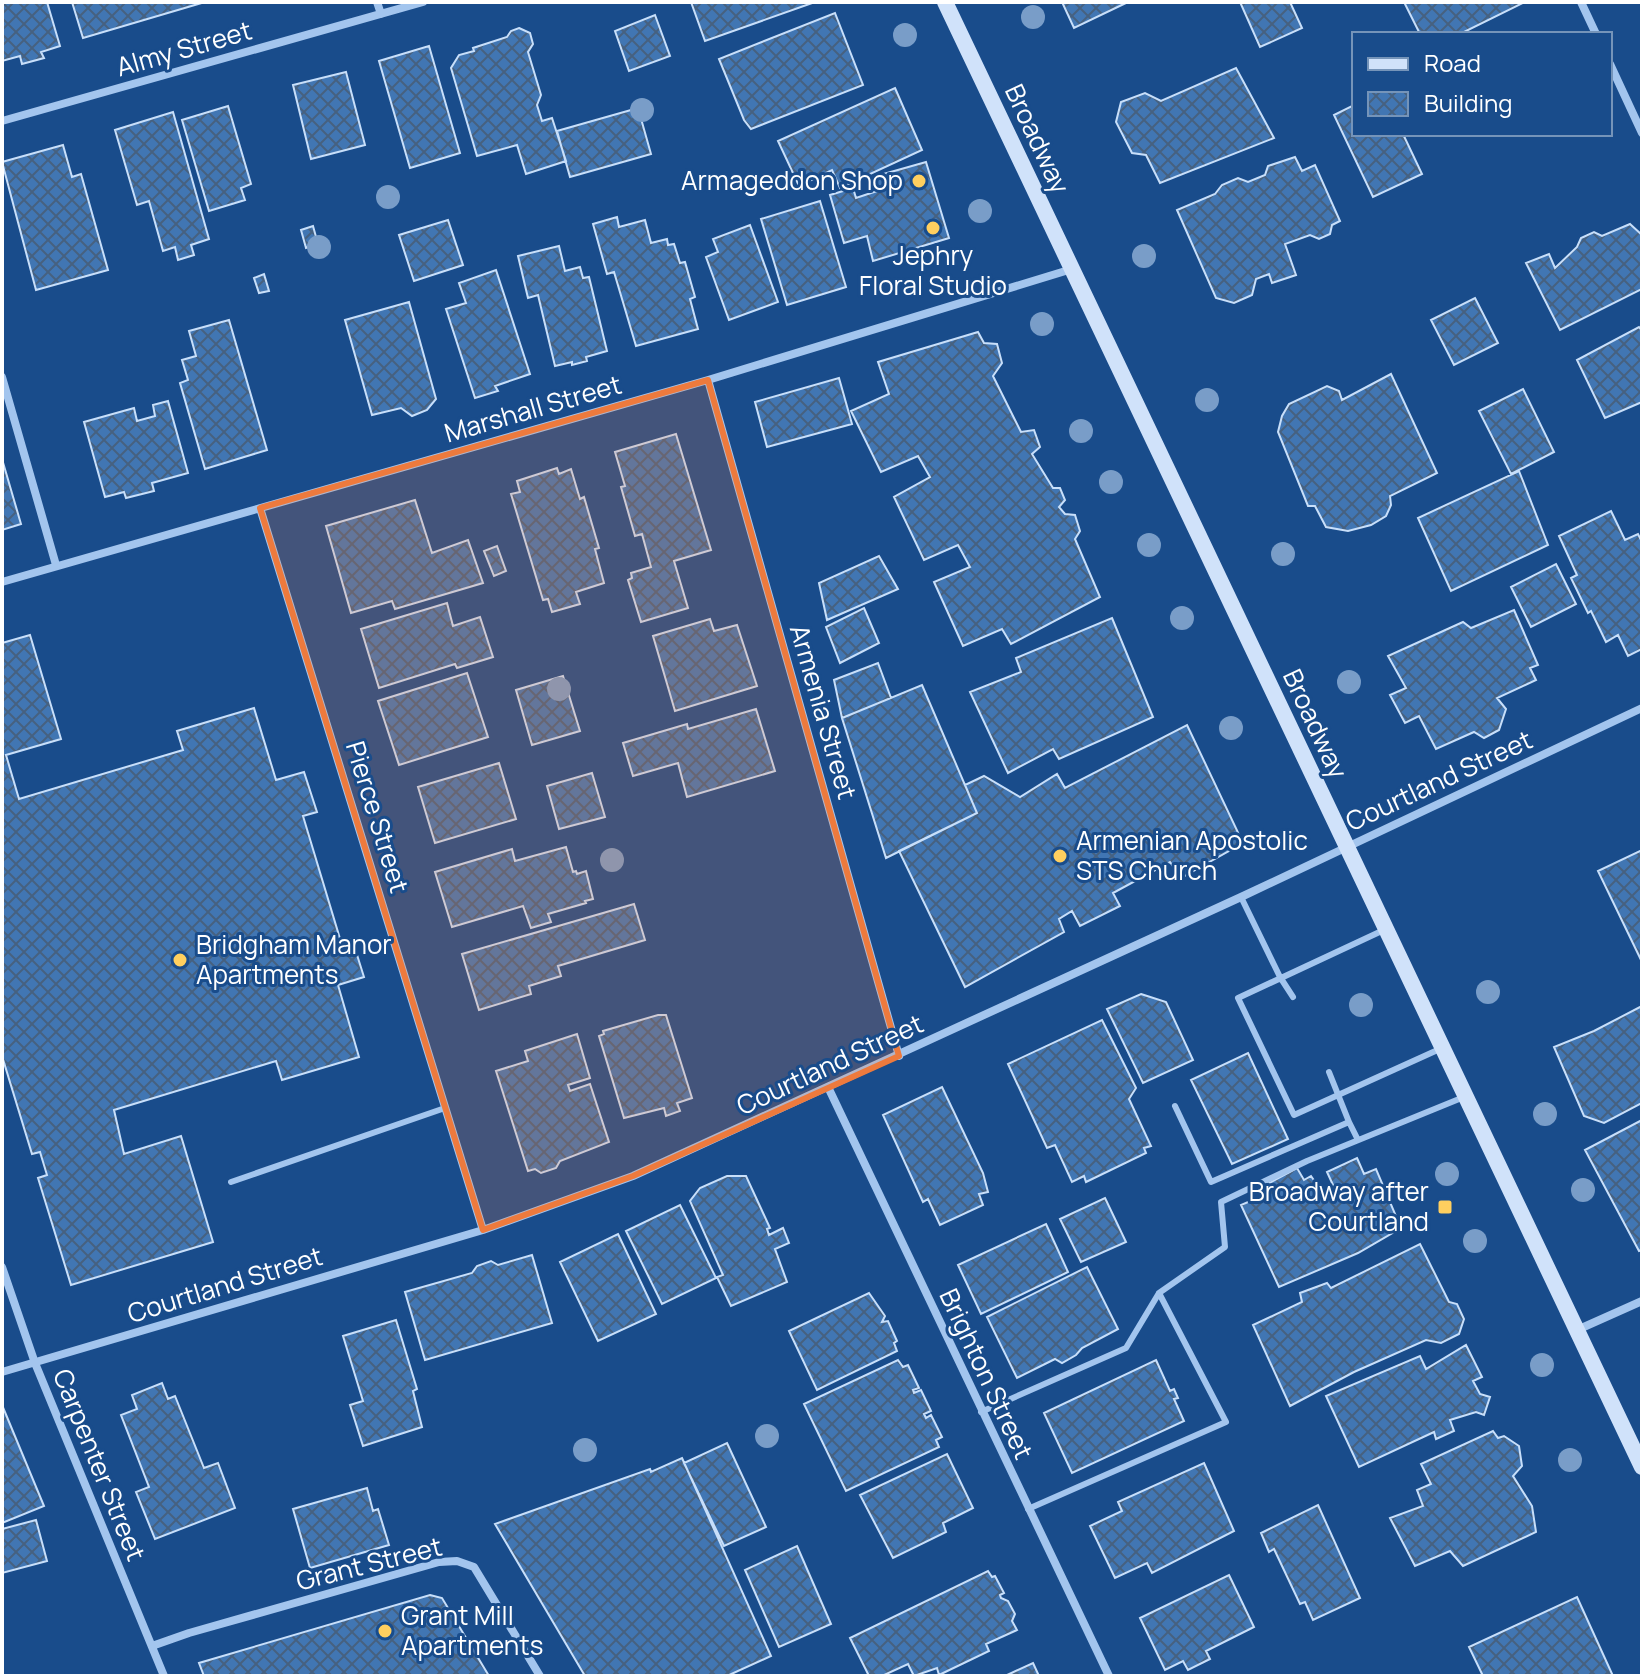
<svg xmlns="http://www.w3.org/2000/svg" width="1644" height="1678" font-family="Manrope,sans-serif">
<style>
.building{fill:url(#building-cross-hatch);stroke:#c8dffa;stroke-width:2}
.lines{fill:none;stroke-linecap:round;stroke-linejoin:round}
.service{stroke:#a3c5ee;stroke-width:6}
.minor{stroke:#a3c5ee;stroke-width:8}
.secondary{stroke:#d0e2fa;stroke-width:16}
.tree{fill:#799dc8}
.marked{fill:#ed7a3d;fill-opacity:0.2;stroke:#ed7a3d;stroke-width:6;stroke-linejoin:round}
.poi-dot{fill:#ffcf5f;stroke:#194c8b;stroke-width:3}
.labels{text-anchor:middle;stroke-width:6;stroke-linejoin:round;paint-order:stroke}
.street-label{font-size:26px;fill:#fff;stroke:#194c8b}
.poi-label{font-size:26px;fill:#fff;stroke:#194c8b;text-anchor:start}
</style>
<defs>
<pattern id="building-cross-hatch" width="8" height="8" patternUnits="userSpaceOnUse" patternTransform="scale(2)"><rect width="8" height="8" fill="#4176b3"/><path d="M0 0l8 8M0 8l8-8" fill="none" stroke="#466180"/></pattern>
</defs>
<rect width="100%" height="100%" fill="#194c8b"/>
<path class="building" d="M2,2H47L60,46L41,52L44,58L22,64L20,56L2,61Z
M72,2H205L83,38Z
M691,2H815L705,41Z
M1062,2H1128L1074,28Z
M1240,2H1290L1302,28L1260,47Z
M1404,2H1523V3L1460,34H1420Z
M835,13L863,85L751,129L744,120L719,59Z
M655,15L670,56L629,71L615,31Z
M519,28L530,33L533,44L528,52L541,95L537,105L542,121L552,118L566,161L526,174L517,145L477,156L451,68L459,55L474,51L473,48L507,37L511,31Z
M429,46L460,153L410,168L379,61Z
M1236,68L1274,138L1160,183L1146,155L1132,153L1116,122L1121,102L1145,93L1161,101Z
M346,72L365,145L311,159L293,85Z
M895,88L922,150L840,188L832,170L799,186L778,141Z
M1354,105V134H1403L1422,174L1373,197L1334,115Z
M228,106L251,184L241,188L245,200L209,211L182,120Z
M638,108L651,154L570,177L557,131Z
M173,112L209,239L191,245L194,255L178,260L175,247L163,251L149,201L137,205L115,130Z
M63,145L72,177L81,174L108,270L36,290L2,162Z
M1295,157L1302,171L1315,165L1340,221L1332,225L1330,234L1319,239L1310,235L1285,244L1296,275L1272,283L1269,274L1256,279L1252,295L1234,303L1216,298L1177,210L1215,194L1222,185L1238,178L1248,182L1265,175L1268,166Z
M926,162L949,238L873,261L867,236L844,243L830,195L853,188L856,198L877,191L873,177Z
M820,201L846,287L787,305L761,219Z
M617,217L619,227L645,220L651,243L667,239L668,245L674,244L680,263L685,262L695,297L690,299L698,329L636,346L614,272L607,274L593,224Z
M448,220L463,265L414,281L399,235Z
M1630,224L1642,235V289L1560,330L1526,263L1549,254L1555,268L1577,247L1581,238L1594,232L1602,236Z
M750,225L778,302L729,320L706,257L718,252L713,239Z
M313,226L318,244L306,248L301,230Z
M559,246L565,271L580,267L583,278L589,277L607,351L586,357L587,361L572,365V362L555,366L538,295L528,298L518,256Z
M496,270L530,374L495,386L498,391L475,398L446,309L466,303L459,283Z
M264,274L269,291L259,293L254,278Z
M1475,298L1498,343L1454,365L1431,320Z
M409,302L436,399L427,410L412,416L401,408L372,415L345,320Z
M229,320L267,450L205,469L180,383L188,380L182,360L196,356L189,331Z
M1639,327L1642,331V402L1605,418L1577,360Z
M978,332L984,343L997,344L1002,363L993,376L1021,432L1034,430L1040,447L1032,454L1053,488H1060L1065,500L1059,507L1065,514L1075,515L1080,531L1075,539L1100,597L1011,644L1002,629L963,646L934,582L970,567L958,545L924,560L894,497L930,477L918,456L881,472L851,411L889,394L878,362Z
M1391,374L1437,473L1390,496L1391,505L1386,516L1371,525L1348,531L1326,527L1315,506H1308L1278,432L1282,416L1289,404L1327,386L1339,391L1342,400Z
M839,378L852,424L767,447L755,402Z
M1523,389L1554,452L1511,474L1479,411Z
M168,401L188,473L152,483L154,491L126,498L124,492L105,497L84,422L134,408L137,421L155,416L153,405Z
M676,434L711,550L674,561L688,608L641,622L628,580L632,578L631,573L651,567L642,534L635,536L621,487L625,486L615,452Z
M2,459L21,524L2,530Z
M557,468L559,474L571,469L580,499L584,497L599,548L595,549L604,583L576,592L580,604L552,612L548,599L543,600L511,494L520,492L517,481Z
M1519,471L1548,545L1451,591L1418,518Z
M415,500L432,553L468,540L483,583L395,609L392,601L351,613L326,526Z
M1611,511L1625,540L1638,534L1642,542V649L1628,656L1618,635L1606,642L1591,611L1588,613L1571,578L1577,575L1559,536Z
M497,546L506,571L494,576L484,551Z
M879,556L898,589L827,620L819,583Z
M1556,564L1576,604L1531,627L1511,587Z
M447,603L453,626L480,617L493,657L457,668L455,664L379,688L361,629Z
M864,608L879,643L840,663L826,627Z
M1514,610L1538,665L1530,668L1536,680L1497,698L1506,709L1499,730L1484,738L1474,732L1436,749L1419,716L1405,723L1390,695L1406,688L1388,656L1463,622L1471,628Z
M1112,618L1153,717L1059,759L1053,749L1008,773L970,692L1021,672L1016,658Z
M710,619L714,631L737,625L757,686L675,711L653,636Z
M30,635L61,739L6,755L19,799L183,750L177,731L254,708L276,780L304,772L317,812L303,816L341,942L352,939L364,977L338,985L359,1057L282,1080L276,1061L114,1110L124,1154L181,1136L213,1242L71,1285L38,1178L47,1175L40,1152L32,1154L2,1056V643Z
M878,663L891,698L842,718L834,680Z
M467,673L488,737L399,765L378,701Z
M563,676L580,731L532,745L516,690Z
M922,685L977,813L886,858L842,718Z
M756,709L775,771L687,797L678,763L633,776L623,743L687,724L688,729Z
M1187,725L1243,843L1181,878L1170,862L1113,893L1120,906L1080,926L1072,911L1059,919L1064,932L965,987L899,851L977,813L965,785L984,776L1020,797L1057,774L1065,788Z
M499,763L516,819L435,843L418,787Z
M592,773L605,817L559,829L547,786Z
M566,847L573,872L576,871L577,874L586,871L593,899L585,901L586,903L548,914L551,922L531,928L523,906L452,927L435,872L512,849L515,861Z
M1642,850V962L1598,871Z
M634,904L645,940L558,966L561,976L529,986L531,994L479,1010L462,954Z
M1141,994L1166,1002L1193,1060L1143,1083L1107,1009Z
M1642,1006V1103L1604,1123L1584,1116L1554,1047L1594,1031Z
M658,1015H666L692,1098L677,1103L680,1111L666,1116L664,1108L624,1118L599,1036L604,1034L603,1031Z
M1102,1020L1136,1088L1129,1099L1151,1146L1144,1148L1146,1153L1086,1182L1084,1176L1072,1182L1055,1145L1047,1148L1008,1064Z
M577,1034L590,1078L568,1085L570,1091L590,1084L609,1142L560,1161L556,1168L541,1173L535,1169L528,1171L496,1071L528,1061L525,1051Z
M1248,1053L1288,1139L1232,1164L1191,1080Z
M942,1087L983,1173L988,1192L979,1194L983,1205L940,1225L928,1199L923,1202L883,1115Z
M1642,1120V1250L1639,1251L1585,1150Z
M1357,1158L1364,1174L1376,1169L1401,1228L1358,1253L1279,1287L1241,1205L1267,1194L1264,1186L1297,1168L1304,1180L1311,1176L1322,1192L1333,1185L1327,1172Z
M727,1176H746L770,1228L767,1229L769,1235L783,1228L789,1243L775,1249L787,1282L731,1306L717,1277L723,1275L690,1201L700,1188Z
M1105,1198L1126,1242L1081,1262L1060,1219Z
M680,1205L716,1278L662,1304L626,1231Z
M1046,1224L1068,1272L981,1314L958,1265Z
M618,1234L656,1314L598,1341L560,1262Z
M1420,1244L1449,1302L1457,1304L1464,1319L1459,1334L1441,1343L1426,1340L1354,1372L1290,1406L1253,1325L1302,1302L1300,1293L1327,1283L1331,1288Z
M532,1255L552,1323L425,1360L405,1292L472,1273L477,1266L491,1261L498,1265Z
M1087,1267L1118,1329L1082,1348L1076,1355L1062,1363L1055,1359L1017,1378L987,1317Z
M869,1293L885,1316L882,1322L888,1321L897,1341L894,1343L897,1351L817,1390L789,1331Z
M396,1320L417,1389L413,1391L422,1427L363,1446L350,1405L363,1401L343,1336Z
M1466,1345L1482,1377L1473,1381L1480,1394L1490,1397L1484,1415L1476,1412L1450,1420L1454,1431L1436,1439L1434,1432L1359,1467L1326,1396L1420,1356L1426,1369Z
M898,1360L903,1367L908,1365L919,1388L913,1390L914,1393L921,1390L931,1411L924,1414L926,1418L931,1415L942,1437L936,1440L939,1447L846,1491L804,1404Z
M1156,1360L1170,1391L1174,1389L1178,1398L1174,1399L1184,1421L1072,1473L1044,1413Z
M162,1383L168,1399L175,1396L204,1468L218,1463L235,1508L155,1539L136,1492L149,1487L121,1415L137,1409L132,1395Z
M2,1405L44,1506L2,1523Z
M1493,1431L1498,1438L1504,1436L1519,1446L1522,1466L1513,1476L1532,1506L1536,1532L1463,1566L1450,1551L1415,1566L1390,1518L1423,1506L1417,1490L1431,1484L1421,1464Z
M727,1443L766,1527L724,1546L684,1463Z
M947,1454L973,1508L943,1523L946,1532L893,1558L860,1495Z
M682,1458L771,1656L727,1676H585L495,1524L650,1469L651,1472Z
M1204,1463L1234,1531L1152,1573L1147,1563L1115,1578L1090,1526L1122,1511L1118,1502Z
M367,1488L373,1511L378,1509L389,1545L310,1568L293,1509Z
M1318,1505L1360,1598L1313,1620L1305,1602L1300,1604L1274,1549L1269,1552L1261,1533Z
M36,1520L47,1561L2,1573V1529Z
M797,1546L831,1624L779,1647L745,1570Z
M988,1571L992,1577L995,1576L1004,1593L1000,1595L1001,1598L1008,1601L1015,1614L1012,1621L1017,1630L986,1644L989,1651L939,1675L937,1668L914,1676L908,1664L882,1676H869L850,1638Z
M1229,1575L1254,1627L1206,1651L1210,1659L1188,1670L1183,1661L1165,1670L1140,1618Z
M430,1595L442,1598L489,1676H204L199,1663Z
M1577,1597L1613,1676H1483L1469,1647Z
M1033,1663L1039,1676H1005Z"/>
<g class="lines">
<path class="service" d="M1241,897L1280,977L1293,997
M1386,929L1238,998L1294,1115L1442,1048
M1329,1072L1349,1122
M1175,1106L1211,1182L1349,1122L1358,1140
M231,1182L445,1108
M981,1412L1126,1348L1159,1293L1225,1247L1221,1202L1307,1161L1464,1097
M1028,1509L1226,1422L1159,1293"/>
<path class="minor" d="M377,2L381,14
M1581,2L1596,34
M1610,64L1642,133
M2,121L423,2
M2,377L56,565
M708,380L899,1056
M260,508L483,1230
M2,582L708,380L1072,269
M828,1087L1109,1676
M2,1267L35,1363L164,1676
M1577,1330L1642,1301
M2,1372L483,1230L633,1176L1241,897L1642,708
M152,1646L189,1633L439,1562L457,1561L474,1567L540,1676"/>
<path class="secondary" d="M945,2L1642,1467"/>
</g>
<g class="tree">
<circle cx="1033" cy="17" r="12"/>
<circle cx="905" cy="35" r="12"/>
<circle cx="642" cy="110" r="12"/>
<circle cx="388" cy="197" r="12"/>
<circle cx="980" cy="211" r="12"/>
<circle cx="319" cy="247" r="12"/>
<circle cx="1144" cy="256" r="12"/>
<circle cx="1042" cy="324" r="12"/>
<circle cx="1207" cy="400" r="12"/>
<circle cx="1081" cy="431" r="12"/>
<circle cx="1111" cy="482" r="12"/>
<circle cx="1149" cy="545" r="12"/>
<circle cx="1283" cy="554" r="12"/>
<circle cx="1182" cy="618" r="12"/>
<circle cx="1349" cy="682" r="12"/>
<circle cx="559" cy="689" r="12"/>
<circle cx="1231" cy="728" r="12"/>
<circle cx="612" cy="860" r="12"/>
<circle cx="1488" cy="992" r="12"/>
<circle cx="1361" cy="1005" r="12"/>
<circle cx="1545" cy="1114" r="12"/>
<circle cx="1447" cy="1174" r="12"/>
<circle cx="1583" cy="1190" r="12"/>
<circle cx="1475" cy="1241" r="12"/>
<circle cx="1542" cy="1365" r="12"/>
<circle cx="767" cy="1436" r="12"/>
<circle cx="585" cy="1450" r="12"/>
<circle cx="1570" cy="1460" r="12"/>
</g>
<path class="marked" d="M708,380L899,1056L633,1176L483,1230L260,508Z"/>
<g class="poi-dot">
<circle cx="919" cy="181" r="8"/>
<circle cx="933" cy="228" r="8"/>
<circle cx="1060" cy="856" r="8"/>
<circle cx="180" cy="960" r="8"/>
<rect x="1437" y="1199" width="16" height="16" rx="4"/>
<circle cx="385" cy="1631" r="8"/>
</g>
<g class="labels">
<g class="street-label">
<text transform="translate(184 49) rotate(-16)" y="9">Almy Street</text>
<text transform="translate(1037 139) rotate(65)" y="9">Broadway</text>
<text transform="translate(533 409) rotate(-16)" y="9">Marshall Street</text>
<text transform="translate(823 712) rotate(74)" y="9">Armenia Street</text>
<text transform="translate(1315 724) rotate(65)" y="9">Broadway</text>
<text transform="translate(1439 781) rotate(-25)" y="9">Courtland Street</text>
<text transform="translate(377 817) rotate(73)" y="9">Pierce Street</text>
<text transform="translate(830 1065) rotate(-25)" y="9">Courtland Street</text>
<text transform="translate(225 1285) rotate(-17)" y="9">Courtland Street</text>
<text transform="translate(986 1374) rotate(65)" y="9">Brighton Street</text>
<text transform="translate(99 1465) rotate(68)" y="9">Carpenter Street</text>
<text transform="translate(369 1564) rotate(-14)" y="9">Grant Street</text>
</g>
<g class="poi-label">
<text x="903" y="190" text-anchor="end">Armageddon Shop</text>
<text x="933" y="265" text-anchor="middle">Jephry<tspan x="933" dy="30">Floral Studio</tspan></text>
<text x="1076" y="850">Armenian Apostolic<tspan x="1076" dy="30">STS Church</tspan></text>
<text x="196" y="954">Bridgham Manor<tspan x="196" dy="30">Apartments</tspan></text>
<text x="1429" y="1201" text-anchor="end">Broadway after<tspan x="1429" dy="30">Courtland</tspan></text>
<text x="401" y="1625">Grant Mill<tspan x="401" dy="30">Apartments</tspan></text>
</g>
</g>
<rect width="1644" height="1678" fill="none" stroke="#ffffff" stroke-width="8"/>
<rect x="1352" y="32" width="260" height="104" fill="#194c8b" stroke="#7594b9" stroke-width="2"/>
<rect x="1368" y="58" width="40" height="12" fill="#d0e2fa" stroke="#7594b9" stroke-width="2"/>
<text x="1424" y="72" font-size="24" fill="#ffffff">Road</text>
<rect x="1368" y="92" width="40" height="24" fill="url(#building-cross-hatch)" stroke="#7594b9" stroke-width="2"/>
<text x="1424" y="112" font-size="24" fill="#ffffff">Building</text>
</svg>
